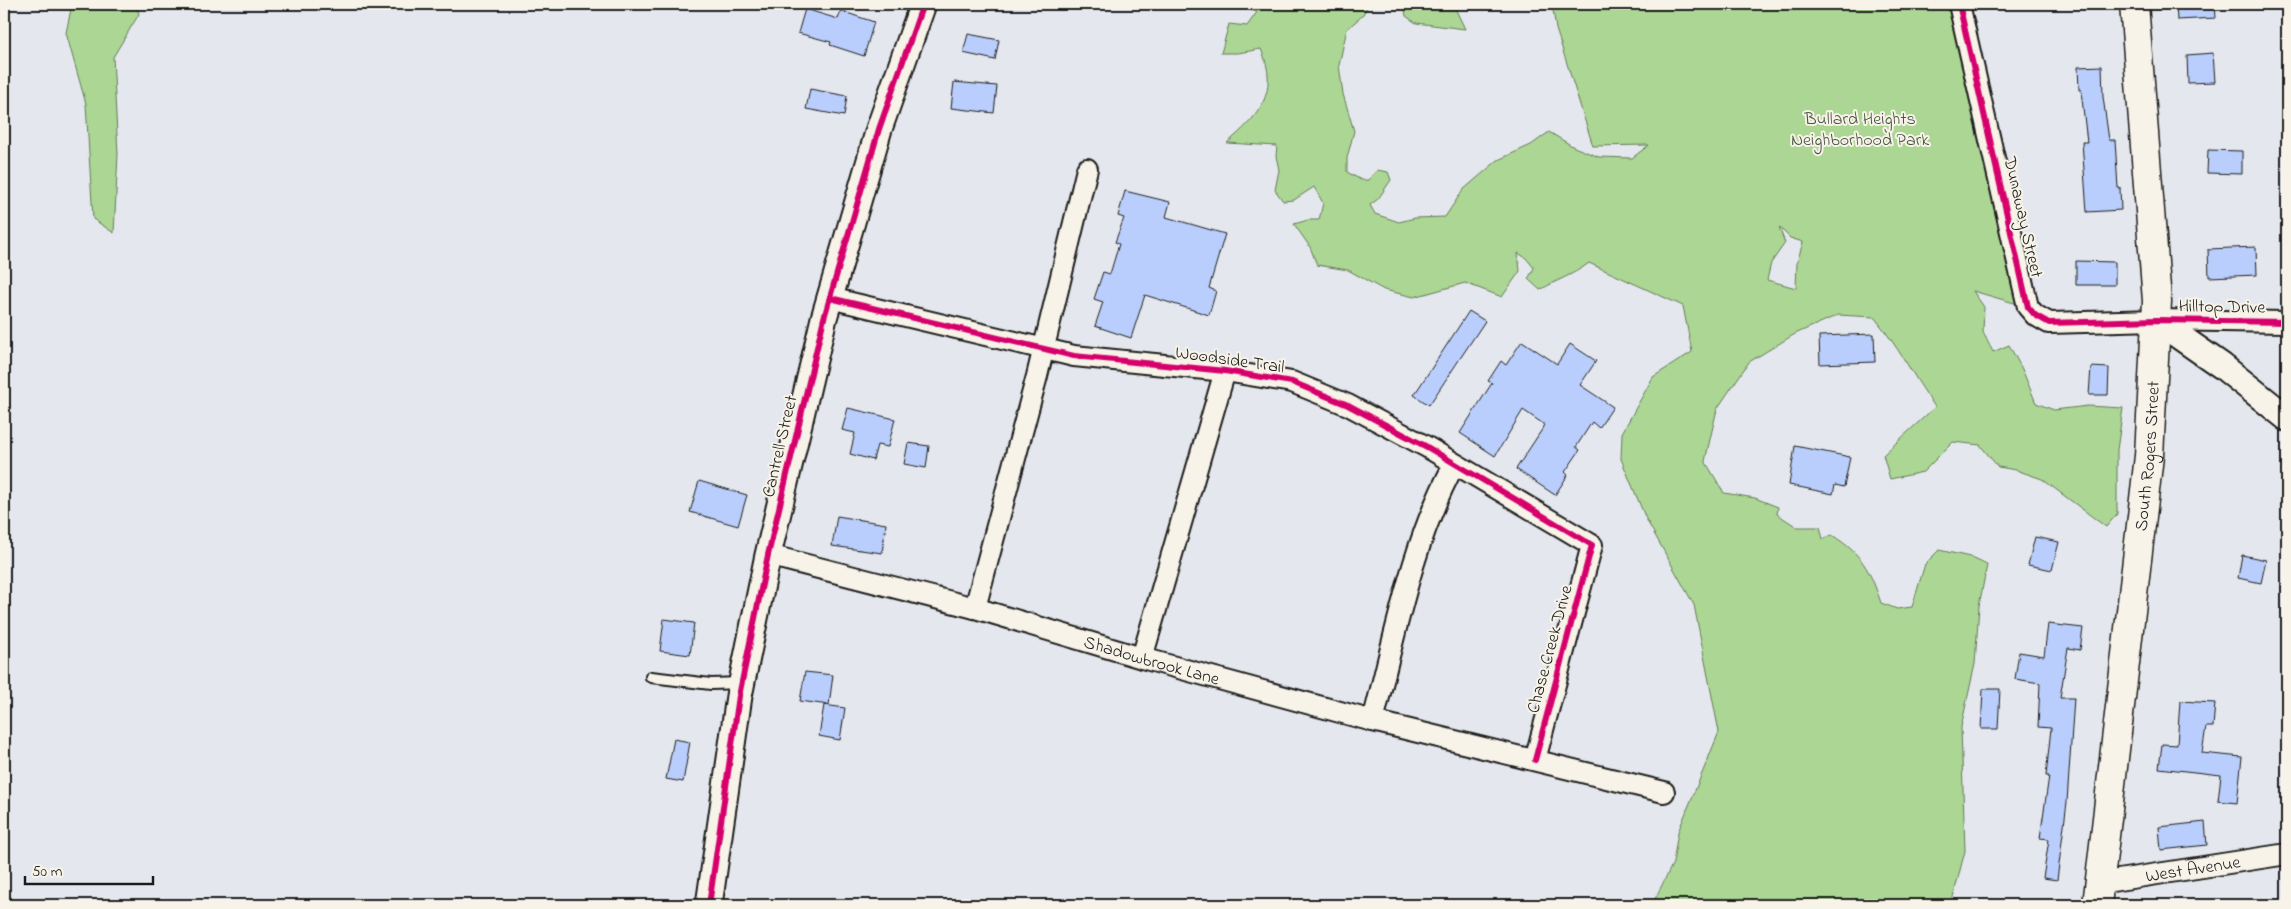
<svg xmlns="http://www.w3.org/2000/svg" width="2291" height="909" font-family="'Indie Flower',sans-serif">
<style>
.green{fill:#acd694;stroke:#647958;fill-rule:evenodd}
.building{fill:#b9cefd;stroke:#1c1c1c}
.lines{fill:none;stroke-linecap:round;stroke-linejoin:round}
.service-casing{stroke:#1c1c1c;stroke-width:14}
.minor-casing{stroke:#1c1c1c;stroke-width:24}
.tertiary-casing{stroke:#1c1c1c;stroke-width:29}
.secondary-casing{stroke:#1c1c1c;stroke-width:31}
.service{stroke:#f7f3e8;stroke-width:10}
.minor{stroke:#f7f3e8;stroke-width:20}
.tertiary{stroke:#f7f3e8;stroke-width:25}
.secondary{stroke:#f7f3e8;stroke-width:28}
.cycleway-casing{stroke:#f7f3e8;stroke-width:9}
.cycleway{stroke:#d6006c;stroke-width:6}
.labels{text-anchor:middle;stroke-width:4;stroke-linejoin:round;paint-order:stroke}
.park-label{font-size:18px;fill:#475440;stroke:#f7f3e8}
.street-label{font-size:18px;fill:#1c1c1c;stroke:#f7f3e8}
</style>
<rect width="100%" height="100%" fill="#e4e8ee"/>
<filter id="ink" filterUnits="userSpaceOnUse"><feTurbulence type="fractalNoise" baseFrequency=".02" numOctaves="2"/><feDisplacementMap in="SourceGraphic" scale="10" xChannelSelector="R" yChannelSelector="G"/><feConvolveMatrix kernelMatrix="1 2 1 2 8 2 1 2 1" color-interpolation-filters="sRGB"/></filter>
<g filter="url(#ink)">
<path class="green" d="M72,4H136L139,14L113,57L118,154L114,233L93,219L86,104L66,33Z
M1234,4H1369L1362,16L1347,29L1339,65L1343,94L1354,131L1347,158V172L1361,180H1368L1377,170L1388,172L1391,180L1378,199L1370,205L1375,214L1399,222L1415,218L1445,217L1463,190L1498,160L1531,145L1549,132L1574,147L1599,157L1632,158L1649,145L1593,146L1556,29L1552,4H1959L2028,307L1973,291L1984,307L1983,332L1993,352L2009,345L2022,369L2036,403L2054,410L2088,406L2123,408L2117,450V514L2106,527L2042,479L2016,470L1998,467L1980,445L1953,442L1923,472L1890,479L1883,455L1935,407C1914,377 1897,345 1874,317L1838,315L1795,334L1749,362L1717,409L1705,461L1724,493L1755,498L1778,507L1777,514L1797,527H1820L1823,539L1832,535C1862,554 1870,570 1881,603L1897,609L1912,607L1925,564L1939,550L1970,557L1987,565L1979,606L1975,664L1961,727L1965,851L1952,901L1953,905H1652L1673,863L1678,832L1719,732L1694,605L1646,519L1621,459L1622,433L1653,377L1692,352L1683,306L1589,263C1573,275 1557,280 1540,290L1528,279L1534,268L1526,258L1518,253L1520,271L1502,297L1465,283L1414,297L1384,290L1348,270L1317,265L1310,247L1294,224L1308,220H1319L1323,203L1314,187L1294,200L1283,201L1275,190L1279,170L1276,156L1277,146L1227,143C1259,116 1280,92 1261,49L1238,53H1221L1229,24L1247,26L1257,12ZM1779,227L1790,238L1803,242L1797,263L1796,288L1767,280L1771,263L1785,243Z
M1404,4H1453L1465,29L1416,23L1406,16Z"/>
<path class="building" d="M2176,4H2215L2216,18L2177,20Z
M805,9L838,19L841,11L874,22L864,56L830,45L831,42L798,33Z
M968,34L999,40L995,60L963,53Z
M2213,53L2215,82L2188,83L2187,55Z
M2102,66L2103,97L2109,140H2115L2118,188H2120L2121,210L2087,212L2082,142H2087L2081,90H2079L2078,67Z
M954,82L997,86L994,113L951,108Z
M810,89L847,96L844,116L806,109Z
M2208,150L2242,151V174L2207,173Z
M1125,191L1170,202L1166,217L1225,234L1209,288L1216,291L1209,315L1145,295L1131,338L1095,326L1103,302L1094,299L1103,272L1110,274L1119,244L1115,242L1124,218L1118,216Z
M2256,247L2257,275L2209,277L2208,249Z
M2076,261L2115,262V285H2076Z
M1469,311L1485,321L1429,405L1414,395Z
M1874,334L1875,362L1820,364L1819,336Z
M1522,341L1557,364L1570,344L1596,361L1580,385L1613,407L1599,428L1592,422L1576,447L1580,450L1565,472L1568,475L1555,495L1516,469L1545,425L1523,410L1495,456L1460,433L1492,383L1488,381L1501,361L1506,365Z
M2091,367L2109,368L2108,395H2089Z
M848,408L895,419L888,447L877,445L873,460L850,454L855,433L842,430Z
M908,443L929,446L926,468L904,464Z
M1795,446L1850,457L1844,487L1835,485L1833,494L1789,485Z
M699,481L747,495L738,526L690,512Z
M837,516L886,524L882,553L832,546Z
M2035,537L2059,542L2052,570L2028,565Z
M2242,555L2266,560L2261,583L2238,578Z
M664,619L694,623L690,655L660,651Z
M2048,624L2083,628L2080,650L2068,648L2060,698H2074L2067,802L2057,880L2043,878L2049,839L2040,838L2049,776H2046L2051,728L2038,727L2040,683L2015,679L2019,652L2044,656Z
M805,672L833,675L829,705L800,701Z
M1983,689H2000L1998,729H1981Z
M2180,701L2215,703L2213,727H2206L2202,753L2242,757L2237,803L2218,801L2221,775L2159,768L2162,744L2177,745Z
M824,705L845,708L840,740L819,736Z
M674,739L690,742L683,782L666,779Z
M2205,822L2207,845L2161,850L2159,827Z"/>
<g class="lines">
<g class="service-casing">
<path id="service" d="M651,677L711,684L741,683"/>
</g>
<g class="minor-casing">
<g id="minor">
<path d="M1959,4L2028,307L2035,315L2049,323L2156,320L2287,322"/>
<path d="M830,298L1074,356L1225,371L1292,382L1348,405L1427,447L1592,545L1535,760"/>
<path id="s1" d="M768,555L975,608L1142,658L1373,721L1664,792"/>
<path d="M975,608L1037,376L1087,169"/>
<path d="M1142,658L1225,371"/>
<path d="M1373,721C1395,636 1412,542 1454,465"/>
<path id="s2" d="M2099,883L2287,854"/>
</g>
</g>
<g class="tertiary-casing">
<path id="tertiary" d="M2156,320L2222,366L2287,418
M709,905L739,696L768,555L824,318L879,129L923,4"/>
</g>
<g class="secondary-casing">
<g id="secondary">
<path id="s3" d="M2097,905L2149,456L2157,301L2134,4"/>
</g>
</g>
<use href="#service" class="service"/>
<use href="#minor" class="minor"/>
<use href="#tertiary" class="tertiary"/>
<use href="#secondary" class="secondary"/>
<g class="cycleway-casing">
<path id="cycleway" d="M1959,4L2028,307L2035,315L2049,323L2156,320L2287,322
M830,298L1074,356L1225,371L1292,382L1348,405L1427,447L1592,545L1535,760
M709,905L739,696L768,555L824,318L879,129L923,4"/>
</g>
<use href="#cycleway" class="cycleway"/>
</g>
</g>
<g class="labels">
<g class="park-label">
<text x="1860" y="124">Bullard Heights<tspan x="1860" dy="21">Neighborhood Park</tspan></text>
</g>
<g class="street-label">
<text transform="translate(2024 217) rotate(77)" y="6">Dunaway Street</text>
<text transform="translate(2222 306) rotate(1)" y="6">Hilltop Drive</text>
<text transform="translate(1230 359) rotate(8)" y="6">Woodside Trail</text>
<text transform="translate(779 446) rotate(-77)" y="6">Cantrell Street</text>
<text dy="6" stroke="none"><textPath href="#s3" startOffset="452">South Rogers Street</textPath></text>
<text transform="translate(1549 649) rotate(-75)" y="6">Chase Creek Drive</text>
<text dy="6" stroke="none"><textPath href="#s1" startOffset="398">Shadowbrook Lane</textPath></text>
<text dy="6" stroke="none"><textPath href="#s2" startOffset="95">West Avenue</textPath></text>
</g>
</g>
<rect width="2291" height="909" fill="none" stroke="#f7f3e8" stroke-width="20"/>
<rect x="10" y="10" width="2271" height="889" fill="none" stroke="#1c1c1c" stroke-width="2" filter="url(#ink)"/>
<path d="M25 876v8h128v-8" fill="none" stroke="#1c1c1c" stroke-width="2.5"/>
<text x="32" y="876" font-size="15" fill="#1c1c1c" stroke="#f7f3e8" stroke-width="4" paint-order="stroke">50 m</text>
</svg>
